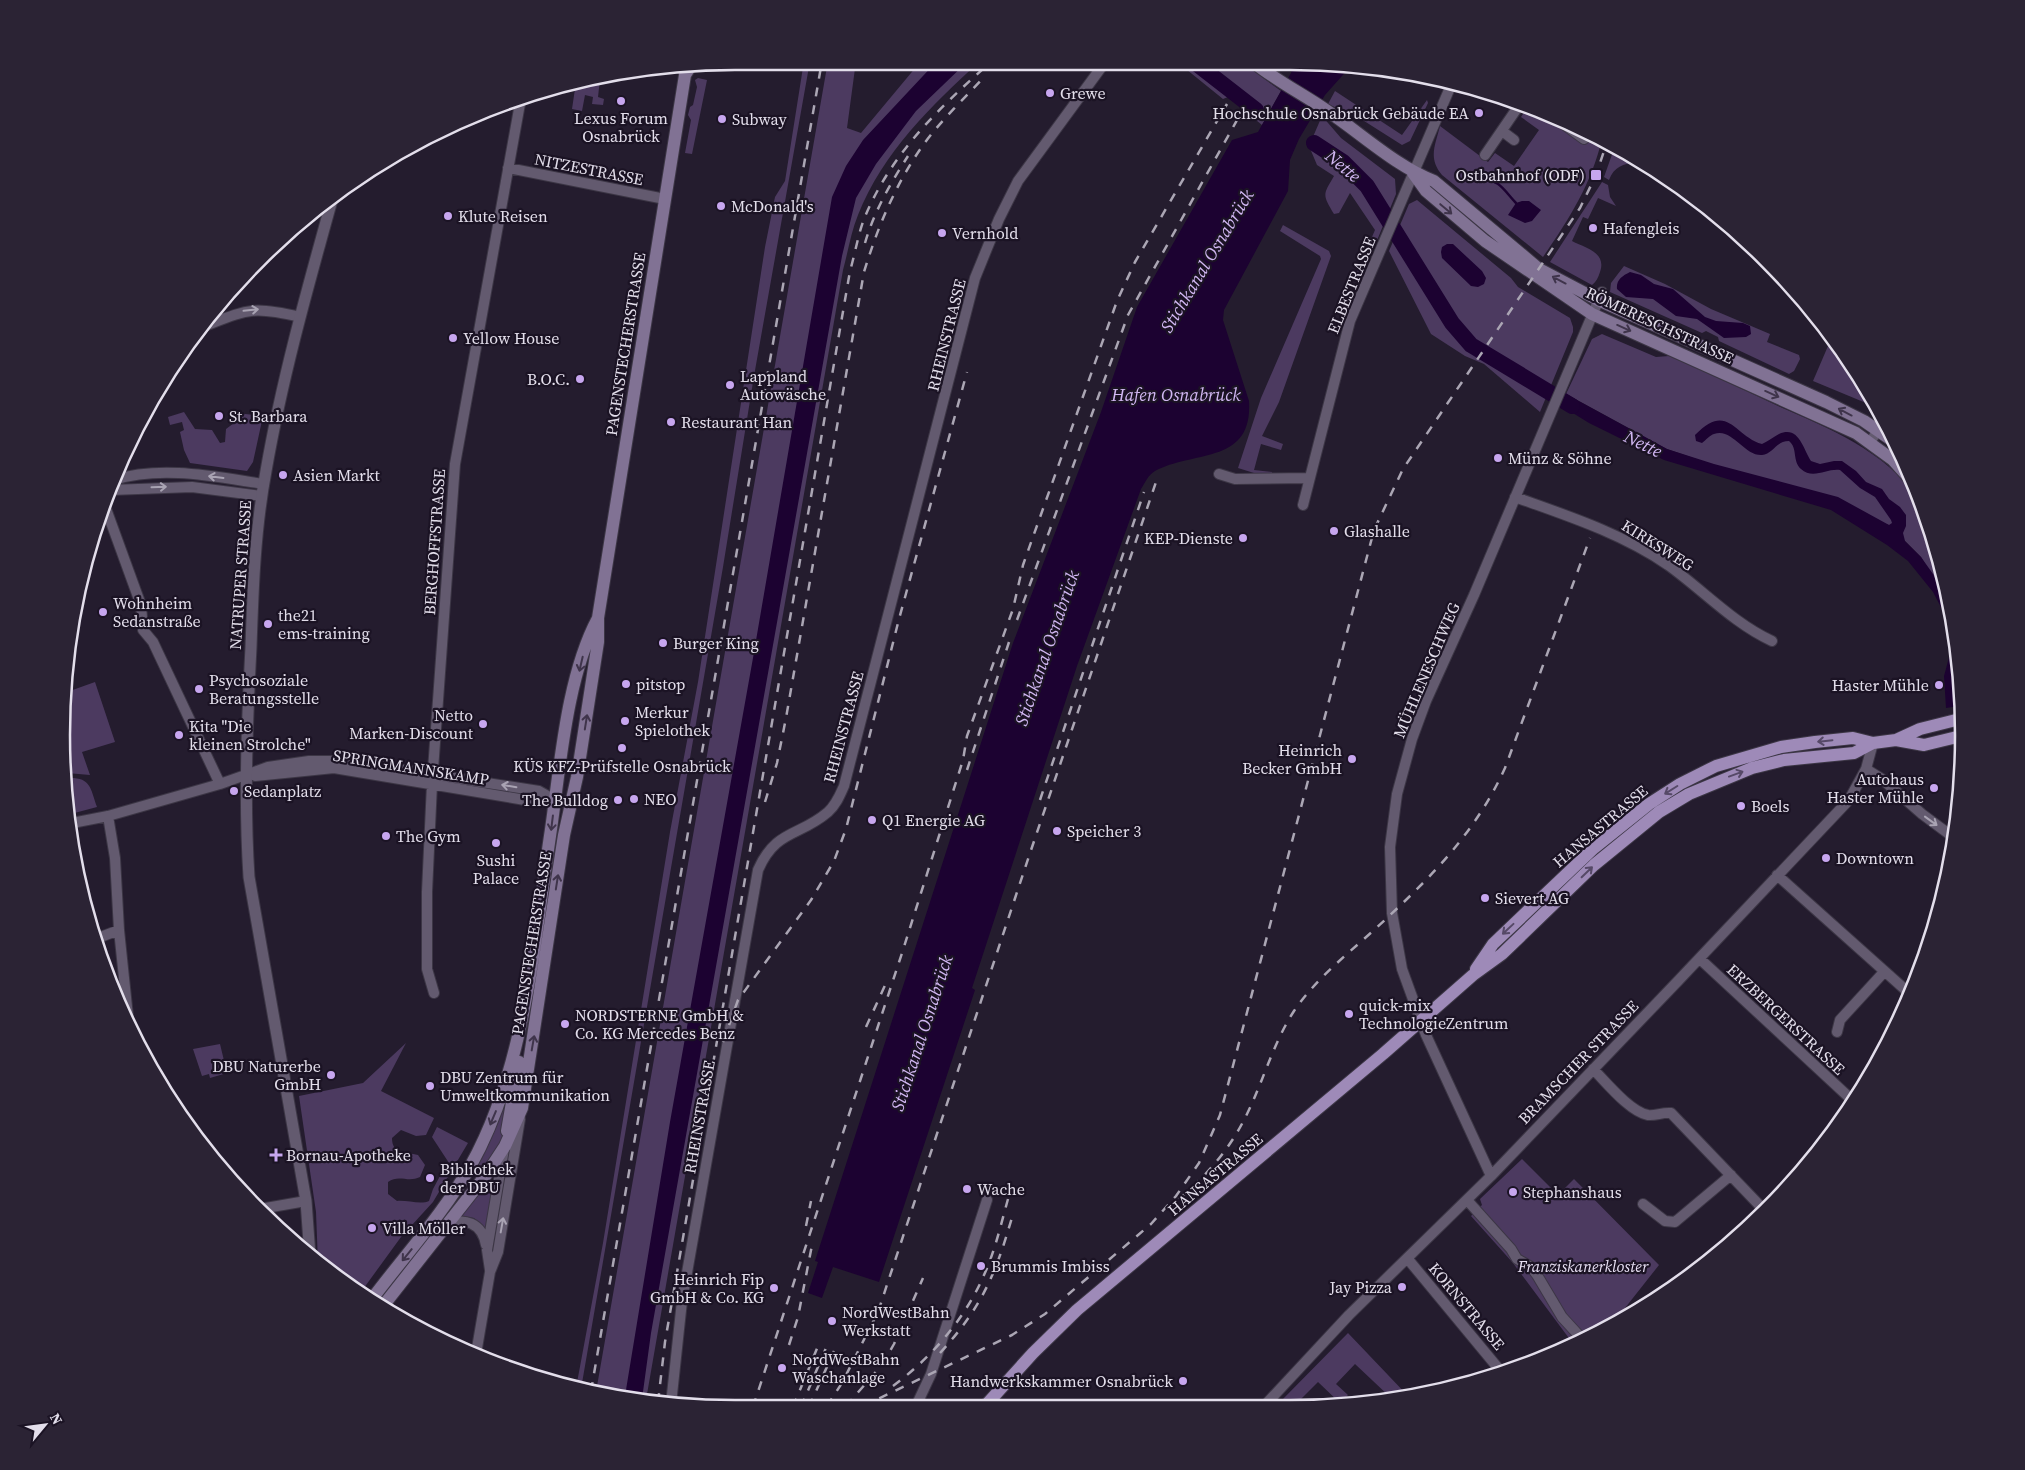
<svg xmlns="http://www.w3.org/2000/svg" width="2025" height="1470" font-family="'Source Serif 4',serif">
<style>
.green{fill:#4c3a60}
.water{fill:#1c0231}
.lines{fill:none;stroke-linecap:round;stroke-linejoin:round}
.stream{stroke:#1c0231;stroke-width:2.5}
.river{stroke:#1c0231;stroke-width:16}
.minor-casing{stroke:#3c3645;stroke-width:12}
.tertiary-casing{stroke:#3c3645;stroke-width:13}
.secondary-casing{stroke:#3c3645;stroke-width:14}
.primary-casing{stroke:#3c3645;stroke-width:14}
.minor{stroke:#635a6f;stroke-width:10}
.tertiary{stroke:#635a6f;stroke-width:11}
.secondary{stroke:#817294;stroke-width:12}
.primary{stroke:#9e8ab8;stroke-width:12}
.rail{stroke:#aba6b4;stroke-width:2.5;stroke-dasharray:9 9;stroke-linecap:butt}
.oneway{stroke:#3f344b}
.oneway2{stroke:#a9a3b3}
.oneway3{stroke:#564967}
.poi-dot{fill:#c7a6ef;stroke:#1b1324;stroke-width:2}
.labels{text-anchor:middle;stroke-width:4.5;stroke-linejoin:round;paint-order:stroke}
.poi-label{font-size:16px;fill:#e3deeb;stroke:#1b1324;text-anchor:start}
.street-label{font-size:16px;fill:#e3deeb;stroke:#1b1324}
.park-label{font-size:16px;font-style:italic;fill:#e8e0f4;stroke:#1b1324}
.water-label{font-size:18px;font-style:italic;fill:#d1b7f2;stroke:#1b1324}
.rim{fill:none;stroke:#e3deeb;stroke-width:2.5}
</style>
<rect width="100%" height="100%" fill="#241c2e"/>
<path class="green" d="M804,61H810L754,376L723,567L581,1389L576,1388L603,1243L670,832L698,682L765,247L775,197L785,181Z
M828,61H856L847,128L861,133L921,61H980C931,106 883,152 858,215C851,232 848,252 843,270L646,1400L596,1392Z
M1176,61H1240L1281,91L1262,125L1228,97L1223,99Z
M698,78L707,80L692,154L685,153L691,120L688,115L690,107L693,105L697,87L695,80Z
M600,79L598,97L604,99L603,105L592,104L593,97L585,95L582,111L572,109L576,82Z
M1335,91L1402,135L1427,100L1428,103L1410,141L1402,145L1361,119L1328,104Z
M1528,107L1548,112L1602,139C1591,185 1569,219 1543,257L1442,175C1428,158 1435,146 1440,126L1488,162L1495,153L1514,166L1539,130L1521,117Z
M1322,116L1341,138L1395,179L1396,194L1360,282L1357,283L1355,276L1375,230L1350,193L1339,213L1334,214C1322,194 1323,195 1334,176L1317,165L1309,146Z
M1615,146L1638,160L1637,163C1623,163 1614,167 1609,180L1604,177Z
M1602,182L1608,185L1610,197L1616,206L1598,198L1588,219L1583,217L1572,241C1585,248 1607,252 1600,272C1598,278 1596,282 1592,285L1550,262Z
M1417,200L1511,278L1518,287L1570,318L1573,327V332L1540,412L1484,364L1465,356L1431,334L1389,251L1409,204Z
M1283,225L1329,251L1331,256L1279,402L1262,436L1283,444L1281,450L1261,444L1254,470L1272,472V474L1254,473L1238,468L1261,398L1321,259L1320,256L1280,231Z
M1624,266L1665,284L1711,309L1770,334L1767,342L1799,355L1800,359L1794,371L1789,374L1719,341L1718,337L1706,331L1702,333L1610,292L1611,283Z
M1602,334L1656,357L1669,356C1705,372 1741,388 1776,405C1828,428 1884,450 1918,498C1934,519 1941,576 1948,604L1921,557L1889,525L1667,449L1566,394L1592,339Z
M1831,339L1874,398L1878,408L1813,381Z
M184,412L195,429L212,430L220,443L225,442L226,429L238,420L237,413L263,416L253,462L247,471L190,463L184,450L180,432L184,430L182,422L170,425L168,417Z
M95,682L115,742L82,752L90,775L67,773V692Z
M67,778C91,777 90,787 97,807L67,815Z
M406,1043L381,1091L434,1118L426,1135L416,1136L401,1130L392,1138C392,1155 406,1152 418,1155L425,1165L420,1177C408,1183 399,1174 388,1182V1194L397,1201C407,1200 421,1205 429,1201L433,1189L440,1176L448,1169L449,1163L432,1137L437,1127L468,1143L433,1202L401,1237L361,1292L318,1263L316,1212L299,1096L363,1083Z
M220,1044L227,1073L210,1078L209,1074L202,1076L193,1049Z
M510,1087L503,1137L484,1170L476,1165Z
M1522,1159L1558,1195L1574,1179L1659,1265L1614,1322L1588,1339L1574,1345L1513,1263L1471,1216L1482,1205L1480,1199Z
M488,1181L494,1183L486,1230L474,1218L460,1216Z
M1348,1333L1408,1396L1387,1401L1390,1397L1355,1364L1336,1384L1348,1395L1340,1403L1318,1382L1297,1403L1287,1404L1282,1400Z"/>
<path class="water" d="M937,61H968L916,111L876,164L856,198L842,256L651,1333L642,1399L625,1396L670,1122L753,658L832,197L846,166L863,140Z
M1294,62L1350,67L1325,95L1299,139L1290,160L1288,191L1224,310L1223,320L1249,401C1253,465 1193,450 1155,471C1148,475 1145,483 1141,489L1077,666L972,988L975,990L879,1282L833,1267L822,1298L808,1293L818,1262L815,1261L1013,643L1101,412L1137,307L1232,140L1258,132L1291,73Z
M1522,201H1529L1541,210L1532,221L1525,223L1508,215L1516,203Z
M1447,244H1453L1482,271L1486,278L1484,284L1478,287L1471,286L1442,258L1441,252L1442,247Z
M1630,272L1641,275L1654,284L1673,289L1705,317L1716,321L1743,323L1750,326L1751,334L1746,337L1724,338L1697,319L1676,316L1653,299L1626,297L1617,289C1616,280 1622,276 1630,272Z
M1566,394L1667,449L1714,464L1838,497L1889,525L1892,523L1891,520L1875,497L1860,488L1840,470C1827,468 1813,480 1801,469C1792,461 1798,448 1789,441C1776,441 1773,454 1762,455C1744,456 1732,427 1714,434C1710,435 1706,440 1702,443L1696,441L1695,435C1728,401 1734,436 1762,444C1769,441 1773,437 1779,434C1799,425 1803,449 1811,461L1820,464L1834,461H1842L1856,471L1866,482L1882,489L1889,499L1900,507L1906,515V526L1903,533L1905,541L1921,557L1933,574L1948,604L1958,647L1959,706L1946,708L1944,676L1951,650L1946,617L1933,592L1908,561L1887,545L1831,510L1664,460L1589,423L1560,405Z"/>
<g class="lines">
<path class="stream" d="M1483,181C1498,177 1506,193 1516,203"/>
<path class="river" d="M1193,61L1256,110
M1314,143L1343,162L1367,186L1452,323L1471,345L1572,406"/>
<g class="minor-casing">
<path id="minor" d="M1547,112L1584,139
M1502,131L1514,140
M1485,155L1520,104
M508,168L665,199
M205,326C249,309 253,306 300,317
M1870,442L1884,422
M1219,474L1235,479L1308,478
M114,480C162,465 216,477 264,484
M111,490L192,487L262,496
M1515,497C1568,516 1621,533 1668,565C1703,590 1733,623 1772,641
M1303,505L1350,321L1452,83
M105,506L141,605L143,630L153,642L220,784
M1866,769L1882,779L1922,814L1953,837
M255,776L334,768L537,802L555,800L571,803
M108,816L115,858L119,930L129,1026
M67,824L108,816L220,784L268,767L309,761H346L539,791L555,800
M1777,875L1909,993
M98,938L119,930
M1700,959L1852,1100
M434,993L427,969V892L432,784L455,464L521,98
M1837,1032L1840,1020L1884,972
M1593,1069C1606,1082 1630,1112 1648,1115C1655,1116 1663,1112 1671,1113L1764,1210
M1491,1176L1426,1035L1402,969L1392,913L1390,847L1397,794L1412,739L1426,701L1474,595L1602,292
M1467,1200L1511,1249L1517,1259L1531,1267L1537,1275L1562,1317L1584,1341
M1643,1204L1665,1221L1675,1222L1731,1175
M260,1209L306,1201
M445,1226C464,1216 482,1223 486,1245
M1407,1258L1503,1374
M490,1270L487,1250L504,1149
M476,1354L490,1272L498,1252L520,1119
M671,1404L682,1301L758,870C776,829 799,837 828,812C836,805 840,795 844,786L975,278L999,219L1018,181L1106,61
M1266,1404L1349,1315L1491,1176L1677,982L1849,800L1866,769L1873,743
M916,1406L931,1374L987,1200"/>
</g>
<g class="tertiary-casing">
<path id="tertiary" d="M310,1256L306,1201L249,877C244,801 247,724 251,647C253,588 255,529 266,471C282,379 307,290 332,200"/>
</g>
<g class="secondary-casing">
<path id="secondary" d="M1252,61C1275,80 1301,93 1326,110C1362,134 1394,165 1434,181L1539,269L1598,300L1826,402L1864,421L1893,441
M1413,173L1426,191L1485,241L1592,314L1856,433L1893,460L1910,479
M507,1131L519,1062
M372,1299C405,1255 444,1213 471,1165C525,1068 534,944 550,836C560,770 566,677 598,618
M383,1306L486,1175L505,1146L522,1108L564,835L577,777L598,642V618L685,75L690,67"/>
</g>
<g class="primary-casing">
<path id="primary" d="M1896,740L1920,729L1960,719
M1476,969L1493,944L1594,848L1649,804L1680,784L1716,766L1781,747L1815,742L1853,738L1873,743L1896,740L1924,745L1961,736
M986,1405L1033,1353L1077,1310L1383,1054L1473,975L1502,954L1594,865L1659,812L1689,794L1752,768L1784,760L1854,753L1873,743"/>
</g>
<use href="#minor" class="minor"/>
<use href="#tertiary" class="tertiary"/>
<use href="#secondary" class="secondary"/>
<use href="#primary" class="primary"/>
<path class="rail" d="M865,243C874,212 890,184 908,156
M1017,620L1128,315L1241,113
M967,770L1009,642
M1040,800L1144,492
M765,802L777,763L786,718L864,272C877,229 894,188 919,151C937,124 963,100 985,76
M866,1027L887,981
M723,1042L738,1000L811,900L834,861L846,829L899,619L967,372
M1179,1199C1206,1176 1229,1150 1245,1118C1263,1083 1272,1045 1294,1011C1315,980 1345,956 1373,931C1427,881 1474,836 1505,768L1590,538
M806,1226L811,1201
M789,1345L798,1317L812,1245
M940,1353C983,1306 996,1273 1013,1214
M893,1386C931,1358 965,1319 984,1275C995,1251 1001,1224 1008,1199
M591,1391L822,61
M658,1402L665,1342L850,271C855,254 858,235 864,219C891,153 940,107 992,61
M827,1406L842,1383L878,1312L1029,856L1156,482
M846,1406L882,1365L894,1344L923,1278
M863,1406L1012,1335L1045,1314L1151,1224L1176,1196L1199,1163L1220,1115L1374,530L1403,469L1580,208L1596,175L1607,142
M753,1407L903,950L963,760L967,736L1013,609L1023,565L1117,301L1135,262L1227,104
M793,1407L818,1346
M801,1407L826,1348
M809,1407L834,1351"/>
</g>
<defs><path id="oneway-shaft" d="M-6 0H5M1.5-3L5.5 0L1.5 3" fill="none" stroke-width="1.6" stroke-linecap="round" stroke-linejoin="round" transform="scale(1.25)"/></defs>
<g class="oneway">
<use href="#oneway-shaft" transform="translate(1446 209) rotate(40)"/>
<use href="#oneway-shaft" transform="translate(1559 280) rotate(-152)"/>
<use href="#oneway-shaft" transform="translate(1624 328) rotate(24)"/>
<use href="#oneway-shaft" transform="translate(1772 394) rotate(24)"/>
<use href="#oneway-shaft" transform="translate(1845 412) rotate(-152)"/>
<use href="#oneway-shaft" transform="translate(581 664) rotate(103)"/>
<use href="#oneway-shaft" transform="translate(586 722) rotate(-81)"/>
<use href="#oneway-shaft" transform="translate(552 823) rotate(97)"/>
<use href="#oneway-shaft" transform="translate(557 882) rotate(-81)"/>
<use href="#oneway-shaft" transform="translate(533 1043) rotate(-80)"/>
<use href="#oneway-shaft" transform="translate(493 1118) rotate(113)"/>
<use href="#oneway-shaft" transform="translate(407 1255) rotate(129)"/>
</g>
<g class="oneway2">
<use href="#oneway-shaft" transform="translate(251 310) rotate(-6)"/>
<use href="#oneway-shaft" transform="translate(216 477) rotate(-173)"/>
<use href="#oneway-shaft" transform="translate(159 487) rotate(-2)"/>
<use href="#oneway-shaft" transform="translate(509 786) rotate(-171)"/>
<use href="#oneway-shaft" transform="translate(1931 821) rotate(36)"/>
<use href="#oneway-shaft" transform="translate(502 1225) rotate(-80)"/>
</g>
<g class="oneway3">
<use href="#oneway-shaft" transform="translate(1825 741) rotate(174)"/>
<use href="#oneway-shaft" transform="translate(1736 774) rotate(-20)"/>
<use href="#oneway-shaft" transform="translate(1671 790) rotate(148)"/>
<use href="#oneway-shaft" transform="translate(1587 872) rotate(-44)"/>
<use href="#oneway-shaft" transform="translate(1508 929) rotate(137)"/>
</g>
<g class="poi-dot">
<circle cx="1050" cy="93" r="5"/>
<circle cx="621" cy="101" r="5"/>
<circle cx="1479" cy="113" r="5"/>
<circle cx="722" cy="119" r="5"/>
<rect x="1590" y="169" width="12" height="12" rx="2.5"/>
<circle cx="721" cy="206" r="5"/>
<circle cx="448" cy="216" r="5"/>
<circle cx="1593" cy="228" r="5"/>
<circle cx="942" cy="233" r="5"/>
<circle cx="453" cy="338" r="5"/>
<circle cx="580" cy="379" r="5"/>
<circle cx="730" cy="385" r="5"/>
<circle cx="219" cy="416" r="5"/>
<circle cx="671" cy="422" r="5"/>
<circle cx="1498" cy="458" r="5"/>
<circle cx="283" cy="475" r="5"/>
<circle cx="1334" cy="531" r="5"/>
<circle cx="1243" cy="538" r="5"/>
<circle cx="103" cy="612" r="5"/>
<circle cx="268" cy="624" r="5"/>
<circle cx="663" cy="643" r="5"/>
<circle cx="626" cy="684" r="5"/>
<circle cx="1939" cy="685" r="5"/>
<circle cx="199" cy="689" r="5"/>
<circle cx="625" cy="721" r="5"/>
<circle cx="483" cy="724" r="5"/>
<circle cx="179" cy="735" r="5"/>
<circle cx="622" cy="748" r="5"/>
<circle cx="1352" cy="759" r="5"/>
<circle cx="1934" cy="788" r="5"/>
<circle cx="234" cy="791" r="5"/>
<circle cx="634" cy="799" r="5"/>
<circle cx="618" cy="800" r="5"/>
<circle cx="1741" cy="806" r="5"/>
<circle cx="872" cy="820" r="5"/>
<circle cx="1057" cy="831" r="5"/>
<circle cx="386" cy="836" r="5"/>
<circle cx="496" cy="843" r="5"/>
<circle cx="1826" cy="858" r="5"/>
<circle cx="1485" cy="898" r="5"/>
<circle cx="1349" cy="1014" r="5"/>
<circle cx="565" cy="1024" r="5"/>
<circle cx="331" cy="1075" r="5"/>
<circle cx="430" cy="1086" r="5"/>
<path d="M273.5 1147.5h5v5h5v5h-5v5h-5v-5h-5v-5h5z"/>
<circle cx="430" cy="1178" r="5"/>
<circle cx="967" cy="1189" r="5"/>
<circle cx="1513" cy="1192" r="5"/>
<circle cx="372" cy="1228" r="5"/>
<circle cx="981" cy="1266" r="5"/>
<circle cx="1402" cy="1287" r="5"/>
<circle cx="774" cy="1288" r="5"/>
<circle cx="832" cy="1321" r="5"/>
<circle cx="782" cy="1368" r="5"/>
<circle cx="1183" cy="1381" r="5"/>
</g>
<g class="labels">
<g class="poi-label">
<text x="1060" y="99">Grewe</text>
<text x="1469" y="119" text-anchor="end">Hochschule Osnabrück Gebäude EA</text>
<text x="621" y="124" text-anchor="middle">Lexus Forum<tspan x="621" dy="18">Osnabrück</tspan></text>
<text x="732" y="125">Subway</text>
<text x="1585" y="181" text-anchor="end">Ostbahnhof (ODF)</text>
<text x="731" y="212">McDonald's</text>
<text x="458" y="222">Klute Reisen</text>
<text x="1603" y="234">Hafengleis</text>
<text x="952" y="239">Vernhold</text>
<text x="463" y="344">Yellow House</text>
<text x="740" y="382">Lappland<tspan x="740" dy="18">Autowäsche</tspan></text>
<text x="570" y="385" text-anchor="end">B.O.C.</text>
<text x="229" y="422">St. Barbara</text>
<text x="681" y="428">Restaurant Han</text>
<text x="1508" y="464">Münz &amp; Söhne</text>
<text x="293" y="481">Asien Markt</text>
<text x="1344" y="537">Glashalle</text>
<text x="1233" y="544" text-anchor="end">KEP-Dienste</text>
<text x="113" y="609">Wohnheim<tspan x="113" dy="18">Sedanstraße</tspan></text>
<text x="278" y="621">the21<tspan x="278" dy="18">ems-training</tspan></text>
<text x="673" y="649">Burger King</text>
<text x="209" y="686">Psychosoziale<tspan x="209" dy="18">Beratungsstelle</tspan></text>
<text x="636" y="690">pitstop</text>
<text x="1929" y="691" text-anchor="end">Haster Mühle</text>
<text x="635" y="718">Merkur<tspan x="635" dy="18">Spielothek</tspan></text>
<text x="473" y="721" text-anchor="end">Netto<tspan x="473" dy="18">Marken-Discount</tspan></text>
<text x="189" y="732">Kita "Die<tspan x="189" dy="18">kleinen Strolche"</tspan></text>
<text x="1342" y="756" text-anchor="end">Heinrich<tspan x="1342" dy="18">Becker GmbH</tspan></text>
<text x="622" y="772" text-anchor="middle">KÜS KFZ-Prüfstelle Osnabrück</text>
<text x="1924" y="785" text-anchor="end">Autohaus<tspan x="1924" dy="18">Haster Mühle</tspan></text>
<text x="244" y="797">Sedanplatz</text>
<text x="644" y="805">NEO</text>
<text x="608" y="806" text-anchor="end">The Bulldog</text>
<text x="1751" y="812">Boels</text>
<text x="882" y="826">Q1 Energie AG</text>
<text x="1067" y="837">Speicher 3</text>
<text x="396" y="842">The Gym</text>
<text x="1836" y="864">Downtown</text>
<text x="496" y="866" text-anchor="middle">Sushi<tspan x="496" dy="18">Palace</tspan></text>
<text x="1495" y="904">Sievert AG</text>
<text x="1359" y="1011">quick-mix<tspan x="1359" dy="18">TechnologieZentrum</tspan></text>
<text x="575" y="1021">NORDSTERNE GmbH &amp;<tspan x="575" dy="18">Co. KG Mercedes Benz</tspan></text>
<text x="321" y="1072" text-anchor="end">DBU Naturerbe<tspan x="321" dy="18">GmbH</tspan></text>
<text x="440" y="1083">DBU Zentrum für<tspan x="440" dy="18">Umweltkommunikation</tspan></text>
<text x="286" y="1161">Bornau-Apotheke</text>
<text x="440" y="1175">Bibliothek<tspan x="440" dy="18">der DBU</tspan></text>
<text x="977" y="1195">Wache</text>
<text x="1523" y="1198">Stephanshaus</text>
<text x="382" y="1234">Villa Möller</text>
<text x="991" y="1272">Brummis Imbiss</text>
<text x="764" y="1285" text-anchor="end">Heinrich Fip<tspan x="764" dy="18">GmbH &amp; Co. KG</tspan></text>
<text x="1392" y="1293" text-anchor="end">Jay Pizza</text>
<text x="842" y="1318">NordWestBahn<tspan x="842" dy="18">Werkstatt</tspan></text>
<text x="792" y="1365">NordWestBahn<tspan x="792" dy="18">Waschanlage</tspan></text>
<text x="1173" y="1387" text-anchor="end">Handwerkskammer Osnabrück</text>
</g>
<g class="street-label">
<text transform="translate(589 169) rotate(11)" y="6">NITZESTRASSE</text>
<text transform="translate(1351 285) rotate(-68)" y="6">ELBESTRASSE</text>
<text transform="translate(1660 325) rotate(25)" y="6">RÖMERESCHSTRASSE</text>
<text transform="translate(946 335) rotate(-76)" y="6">RHEINSTRASSE</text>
<text transform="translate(625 344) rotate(-81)" y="6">PAGENSTECHERSTRASSE</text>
<text transform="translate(434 542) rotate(-86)" y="6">BERGHOFFSTRASSE</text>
<text transform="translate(1658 545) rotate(32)" y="6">KIRKSWEG</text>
<text transform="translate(240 575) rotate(-86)" y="6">NATRUPER STRASSE</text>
<text transform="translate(1426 670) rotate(-67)" y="6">MÜHLENESCHWEG</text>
<text transform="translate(843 727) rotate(-75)" y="6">RHEINSTRASSE</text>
<text transform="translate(411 767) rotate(9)" y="6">SPRINGMANNSKAMP</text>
<text transform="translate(1600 826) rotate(-40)" y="6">HANSASTRASSE</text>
<text transform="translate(531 943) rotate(-81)" y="6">PAGENSTECHERSTRASSE</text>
<text transform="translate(1786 1019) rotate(43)" y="6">ERZBERGERSTRASSE</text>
<text transform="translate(1578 1062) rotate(-46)" y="6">BRAMSCHER STRASSE</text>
<text transform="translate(699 1117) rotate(-80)" y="6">RHEINSTRASSE</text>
<text transform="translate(1215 1174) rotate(-40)" y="6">HANSASTRASSE</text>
<text transform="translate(1467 1306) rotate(50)" y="6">KORNSTRASSE</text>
</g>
<g class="park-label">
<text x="1583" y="1272">Franziskanerkloster</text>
</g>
<g class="water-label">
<text transform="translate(1343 166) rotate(40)" y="6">Nette</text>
<text transform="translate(1207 261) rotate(-59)" y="6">Stichkanal Osnabrück</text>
<text x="1176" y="401">Hafen Osnabrück</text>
<text transform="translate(1643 444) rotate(26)" y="6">Nette</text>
<text transform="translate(1047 648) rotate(-71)" y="6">Stichkanal Osnabrück</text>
<text transform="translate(922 1033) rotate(-72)" y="6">Stichkanal Osnabrück</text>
</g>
</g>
<path d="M0 0H2025V1470H0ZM735 70H1290A665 665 0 0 1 1955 735V735A665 665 0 0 1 1290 1400H735A665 665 0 0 1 70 735V735A665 665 0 0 1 735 70Z" fill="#2b2334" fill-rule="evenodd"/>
<path class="rim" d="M735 70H1290A665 665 0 0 1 1955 735V735A665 665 0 0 1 1290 1400H735A665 665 0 0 1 70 735V735A665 665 0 0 1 735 70Z"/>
<g transform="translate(45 1425) rotate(61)" stroke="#1b1324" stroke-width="4" paint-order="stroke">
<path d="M0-4L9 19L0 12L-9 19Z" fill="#e3deeb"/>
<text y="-8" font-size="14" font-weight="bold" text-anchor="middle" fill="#e3deeb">N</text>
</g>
</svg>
